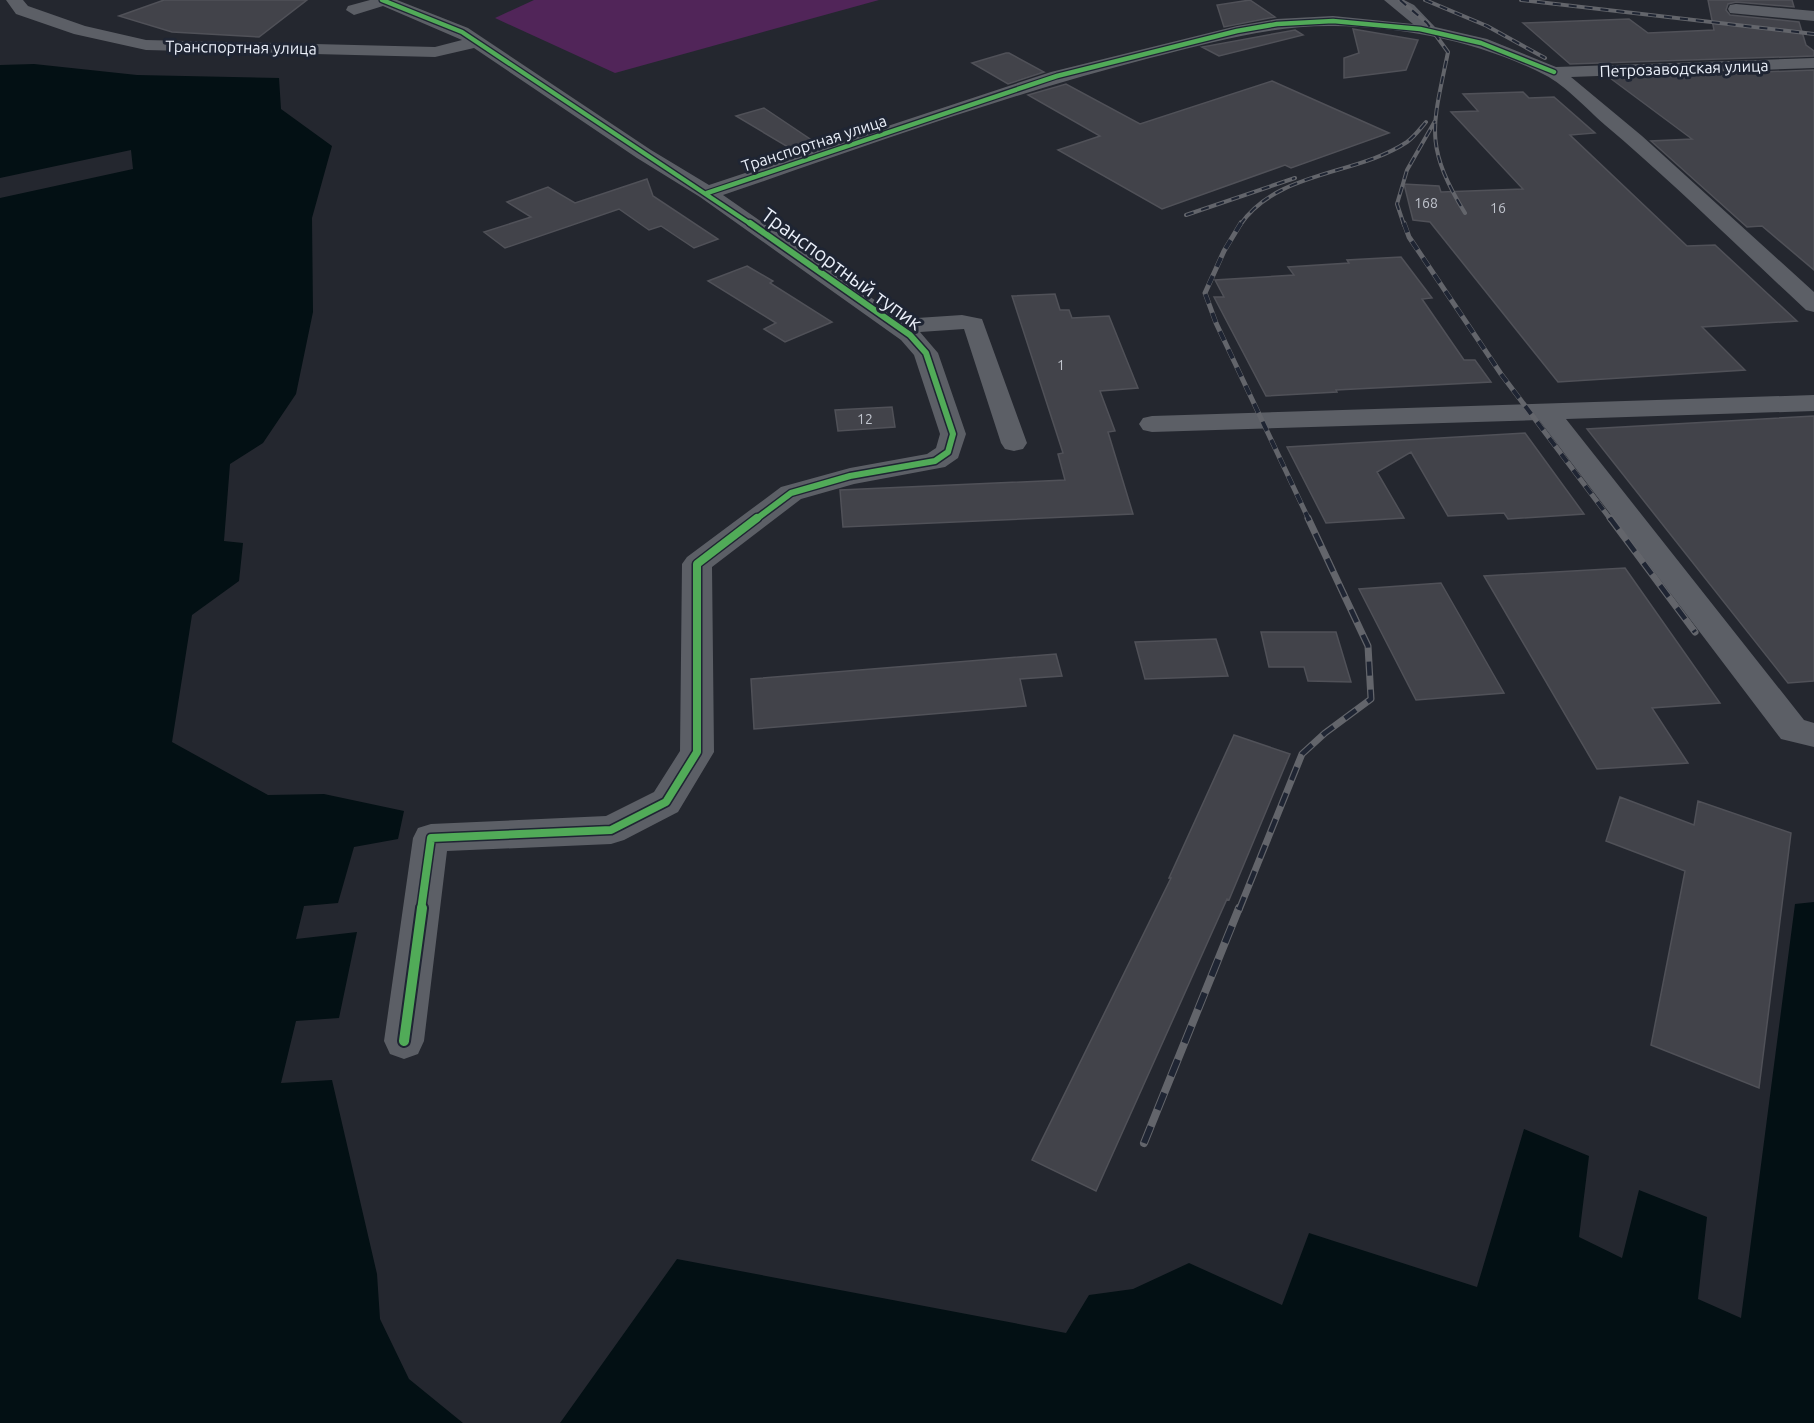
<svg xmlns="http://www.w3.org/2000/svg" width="1814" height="1423" font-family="Ubuntu,sans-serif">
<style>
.green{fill:#512559}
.water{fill:#031014}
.building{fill:#42434a;stroke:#505158;stroke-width:1.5}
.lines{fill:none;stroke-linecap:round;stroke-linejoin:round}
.minor{fill:#5c5f66;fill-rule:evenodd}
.rail-far3-casing{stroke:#63656b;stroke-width:4}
.rail-far2-casing{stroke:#63656b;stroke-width:5}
.rail-far1-casing{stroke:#63656b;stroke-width:7}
.rail-casing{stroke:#63656b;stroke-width:8}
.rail-far3{stroke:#1f2533;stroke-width:2;stroke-dasharray:8;stroke-linecap:butt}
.rail-far2{stroke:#1f2533;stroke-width:4;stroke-dasharray:10;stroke-linecap:butt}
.rail-far1{stroke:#1f2533;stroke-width:4.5;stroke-dasharray:14;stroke-linecap:butt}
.rail{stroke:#1f2533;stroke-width:6;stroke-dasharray:18;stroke-linecap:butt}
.cycleway-far3-casing{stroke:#1f2533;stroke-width:7}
.cycleway-far2-casing{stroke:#1f2533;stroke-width:9}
.cycleway-far1-casing{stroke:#1f2533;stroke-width:11}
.cycleway-casing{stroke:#1f2533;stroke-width:14}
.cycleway-far3{stroke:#51ab58;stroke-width:4.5}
.cycleway-far2{stroke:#51ab58;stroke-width:6}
.cycleway-far1{stroke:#51ab58;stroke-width:8}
.cycleway{stroke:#51ab58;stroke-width:10}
.labels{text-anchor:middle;stroke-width:6;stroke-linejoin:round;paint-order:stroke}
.far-number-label{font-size:14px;fill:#c1c5ce}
.far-street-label{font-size:16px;fill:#ebf0fa;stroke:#1f2533}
.street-label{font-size:20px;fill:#ebf0fa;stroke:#1f2533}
</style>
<rect width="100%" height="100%" fill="#24272f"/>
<path class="green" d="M534,0H879L615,73L495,18Z"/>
<path class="water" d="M34,64L137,75L279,78L281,109L332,146L312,218L313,312L296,394L263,443L230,464L224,541L243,543L239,581L192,615L172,742L268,795L324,794L404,811L398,839L354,847L338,903L304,906L296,939L357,932L339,1018L296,1021L281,1083L332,1080L377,1274L380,1319L409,1379L463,1423H0V198L133,169L131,150L0,178V65Z
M1814,902V1423H560L677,1259L1066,1333L1089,1295L1133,1289L1189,1263L1282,1305L1309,1233L1477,1287L1524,1129L1589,1156L1579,1237L1622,1258L1639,1190L1707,1217L1698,1299L1741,1318L1795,904Z"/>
<path class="building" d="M164,0H307L259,37L172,32L119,16Z
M1250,0L1275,17L1224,27L1217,5Z
M1708,0H1792L1794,7L1736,2L1728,4L1726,10L1730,15L1799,22L1806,45L1814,51V56L1570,64L1523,23L1629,19L1648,33L1714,30Z
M1353,29L1418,40L1406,70L1344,78V58L1359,53Z
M1295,30L1303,35L1219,56L1202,47Z
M1006,53H1009L1044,72L1008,84L972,63Z
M1814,70V270L1762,226L1747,227L1651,141L1692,139L1610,78Z
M1272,81L1389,133L1291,168L1285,165L1162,209L1058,150L1100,136L1028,95L1066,84L1140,124Z
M1523,92L1529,98L1554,97L1595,133L1570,135L1687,246L1715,245L1797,321L1702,327L1745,370L1558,382L1430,222L1413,220L1404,184L1439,186L1441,192L1523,189L1451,112L1478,111L1463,94Z
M764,108L813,141L807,150L798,153L736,116Z
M647,179L653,196L718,239L694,248L661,226L649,230L619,209L505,248L484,232L531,217L507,202L548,187L575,203Z
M1401,257L1432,298L1422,299L1464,360H1475L1491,382L1336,390L1337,392L1266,396L1214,297H1224L1215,280L1294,275L1288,267L1349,263L1347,260Z
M747,266L773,281L770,283L832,322L785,342L764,329L776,323L708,281Z
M1055,294L1060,310H1069L1072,318L1109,316L1138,388L1100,391L1115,431L1108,432L1133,514L843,527L840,490L1065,480L1058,454L1063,453L1012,296Z
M892,407L895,427L838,431L835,410Z
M1814,416V681L1788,683L1587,429Z
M1525,433L1584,514L1508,519L1504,513L1448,516L1411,452L1377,472L1404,518L1326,523L1287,447Z
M1625,568L1720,703L1652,708L1688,763L1597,769L1484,576Z
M1441,583L1504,693L1416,700L1359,589Z
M1261,632H1336L1351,682L1308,681L1304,667H1269Z
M1216,639L1228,676L1145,679L1135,642Z
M1056,654L1062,676L1020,679L1026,706L754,729L751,679Z
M1234,735L1290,754L1229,900L1227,899L1096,1191L1032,1160L1171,878H1169Z
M1620,797L1694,825L1698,801L1791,833L1759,1088L1651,1045L1685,871L1606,841Z"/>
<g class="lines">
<path class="minor" d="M6,0H23L28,6L85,26L146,40L435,47L462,40L383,6L354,15L346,10L348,6L370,0H397L468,28L651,150L709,185L1051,72L1237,26L1277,19L1333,16L1413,24L1384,0H1404L1414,5L1435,27L1487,39L1556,67L1814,58V68L1571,77L1642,136L1814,292V312L1806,310C1739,248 1675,184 1605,125C1588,110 1565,85 1545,75C1480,42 1406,27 1334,26C1271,25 1210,43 1150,58C1005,95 864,147 723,195L902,319L962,315L982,319L1027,443L1023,449L1014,451L1005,449L1001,443L964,329L920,332L938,353L966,434L958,458L945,467L854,484L801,499L712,567L714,752L678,812L624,840L611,844L447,851L424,1041L418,1054L404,1059L390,1054L384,1041L413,838L418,828L431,824L606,816L654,792L680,751L682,564L687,557L781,487L850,468L927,454L936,448L940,434L914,355L901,340L700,197L637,158L474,48L435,57L146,50L74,34L16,14Z
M1736,4L1814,11V21L1730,13L1728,9L1730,5Z
M1814,395V411L1566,419L1804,720L1814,723V747L1781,739L1539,420L1152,432L1143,430L1139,424L1143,418L1152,416Z"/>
<g class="rail-far3-casing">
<path id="rail-far3" d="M1400,0L1427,23L1448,52C1433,126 1423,144 1465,213
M1425,0L1487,26L1545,58
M1521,0L1814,34
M1186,215L1295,178
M1240,225C1278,170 1356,176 1407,142C1414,137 1420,129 1426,122
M1404,225L1397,204L1407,170L1435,121"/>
</g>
<g class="rail-far2-casing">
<path id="rail-far2" d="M1241,223L1224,251L1205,293L1216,323L1309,520
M1404,223L1409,237L1501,374L1611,520"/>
</g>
<g class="rail-far1-casing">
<path id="rail-far1" d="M1610,518L1695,632
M1239,910L1302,754L1325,733L1371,699L1368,646L1308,518"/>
</g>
<g class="rail-casing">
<path id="rail" d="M1144,1143L1239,908"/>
</g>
<use href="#rail-far3" class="rail-far3"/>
<use href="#rail-far2" class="rail-far2"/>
<use href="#rail-far1" class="rail-far1"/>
<use href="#rail" class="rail"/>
<g class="cycleway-far3-casing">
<path id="cycleway-far3" d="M382,0L462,32L752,225
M707,193L1057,76L1237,31L1277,24L1333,21L1420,29L1481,43L1554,72"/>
</g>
<g class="cycleway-far2-casing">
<path id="cycleway-far2" d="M750,223L910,335L926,353L953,434L948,452L935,461L850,476L791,493L755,520"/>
</g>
<g class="cycleway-far1-casing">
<path id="cycleway-far1" d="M421,910L431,838L611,830L666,802L697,752V564L757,518"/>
</g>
<g class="cycleway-casing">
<path id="cycleway" d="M404,1041L422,908"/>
</g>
<use href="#cycleway-far3" class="cycleway-far3"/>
<use href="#cycleway-far2" class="cycleway-far2"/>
<use href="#cycleway-far1" class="cycleway-far1"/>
<use href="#cycleway" class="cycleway"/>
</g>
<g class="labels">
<g class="far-number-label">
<text x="1426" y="208">168</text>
<text x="1498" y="213">16</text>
<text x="1061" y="370">1</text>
<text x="865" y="424">12</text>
</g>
<g class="far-street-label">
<text transform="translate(241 47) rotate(1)" y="6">Транспортная улица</text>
<text transform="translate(1684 68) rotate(-2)" y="6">Петрозаводская улица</text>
<text transform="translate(814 143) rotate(-18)" y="6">Транспортная улица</text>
</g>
<g class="street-label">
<text transform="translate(842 269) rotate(36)" y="7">Транспортный тупик</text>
</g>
</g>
</svg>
